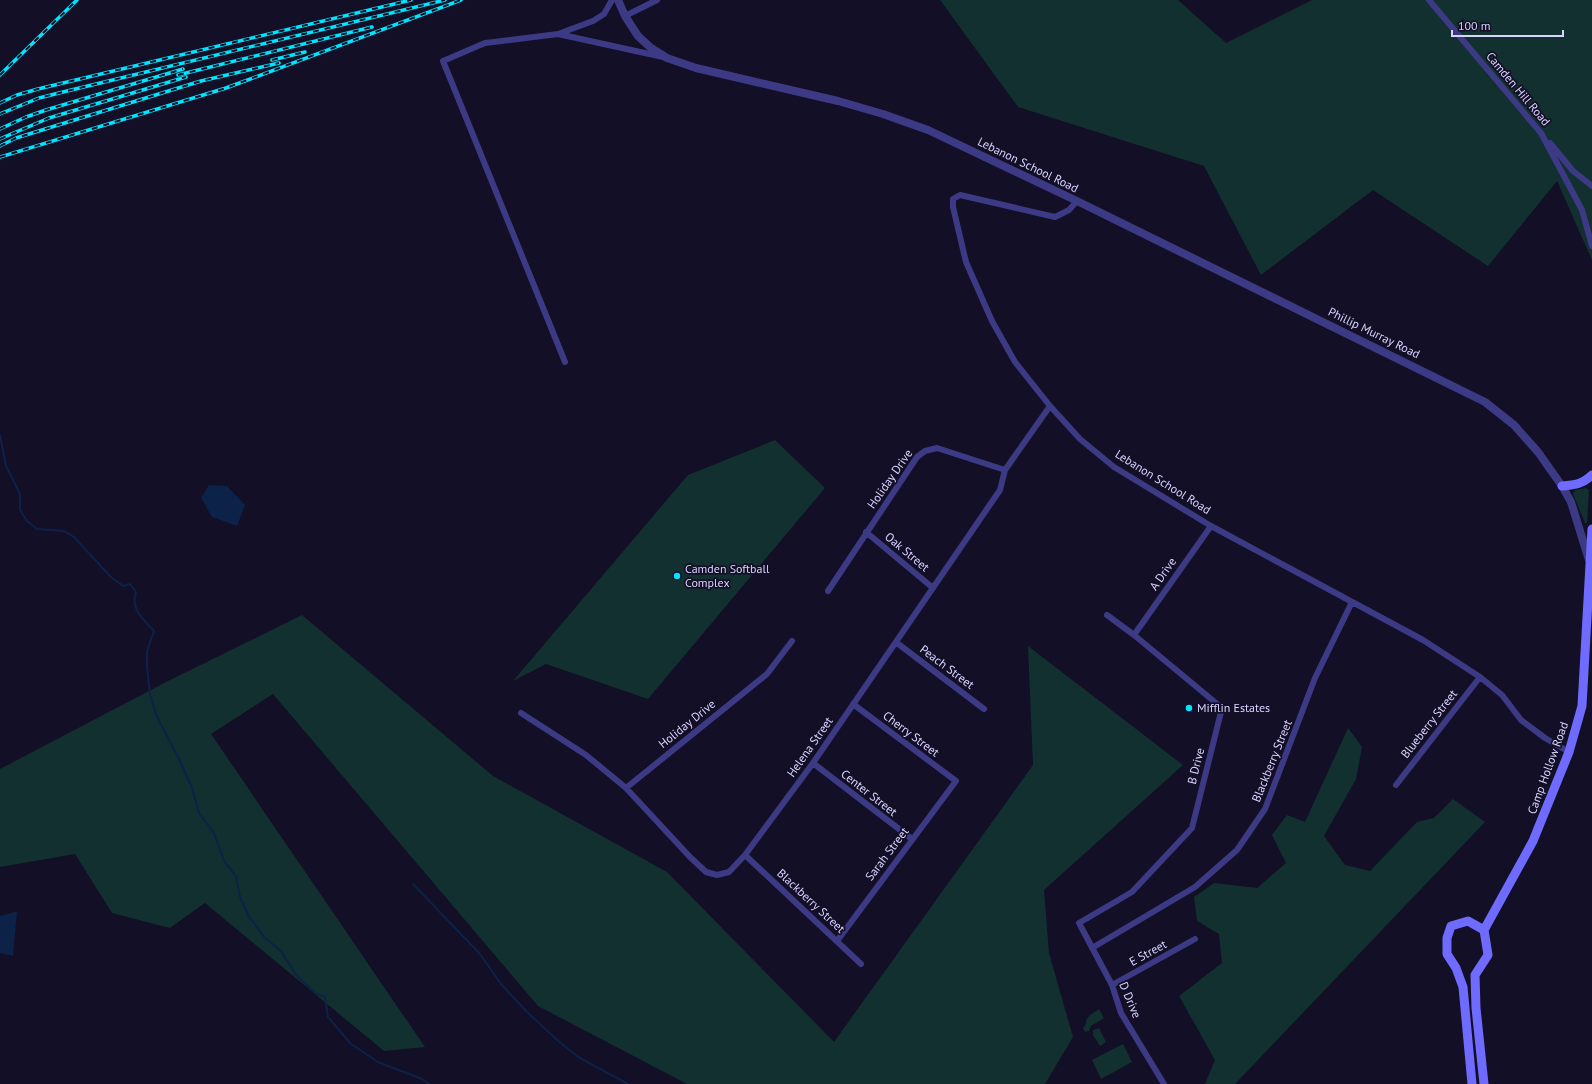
<svg xmlns="http://www.w3.org/2000/svg" width="1592" height="1084" font-family="'PT Sans',sans-serif">
<style>
.green{fill:#12302f}
.water{fill:#0c2248}
.lines{fill:none;stroke-linecap:round;stroke-linejoin:round}
.stream{stroke:#0c2248;stroke-width:2}
.minor{stroke:#3d3a85;stroke-width:6}
.tertiary{stroke:#3d3a85;stroke-width:8}
.secondary{stroke:#6f6bff;stroke-width:9}
.rail-casing{stroke:#00e5ff;stroke-width:3.5}
.rail{stroke:#130f26;stroke-width:2;stroke-dasharray:6;stroke-linecap:butt}
.poi-dot{fill:#00e5ff;stroke:#130f26;stroke-width:1.5}
.labels{text-anchor:middle;stroke-width:3.5;stroke-linejoin:round;paint-order:stroke}
.street-label{font-size:12px;fill:#d9d4ff;stroke:#130f26}
.poi-label{font-size:12px;fill:#d9d4ff;stroke:#130f26;text-anchor:start}
</style>
<rect width="100%" height="100%" fill="#130f26"/>
<path class="green" d="M940,0H1178L1226,43L1312,0H1592V260L1557,181L1488,266L1373,190L1261,275L1204,166L1018,107Z
M775,440L825,488L648,699L546,664L513,681L688,475Z
M1586,488L1589,490L1587,523H1585L1573,494L1575,490Z
M302,615L493,776L667,872L834,1042L1033,765L1028,646L1183,765L1044,890L1049,953L1073,1037L1045,1084H687L538,1006L273,694L211,734L425,1047L384,1051L205,903L170,928L112,913L75,854L0,867V769L168,681Z
M1348,728L1362,747L1356,779L1324,836L1345,865L1370,871L1417,822L1434,818L1453,799L1485,822L1235,1084H1205L1215,1060L1179,996L1222,963L1219,934L1197,921L1194,897L1214,883L1257,888L1286,863L1272,835L1287,815L1305,822Z
M1099,1009L1104,1018L1091,1026L1089,1031L1085,1032L1083,1028L1086,1024V1021L1089,1016Z
M1099,1028L1106,1042L1100,1046L1093,1035V1030Z
M1123,1044L1132,1062L1101,1079L1092,1060Z"/>
<path class="water" d="M209,485L227,486L245,505L237,526L212,517L201,498Z
M17,911L13,956L0,953V916Z"/>
<g class="lines">
<path class="stream" d="M0,435L6,466L20,494V510L27,521L37,529L64,531L74,537L111,577L123,586L130,584L136,592C130,609 143,619 154,631L147,651V667L150,695L157,717L179,759L192,788L199,813L214,833L224,861L236,876L240,897L248,915L264,937L281,951L296,975L315,993L325,997L328,1017L351,1044L378,1062L422,1079L429,1084
M413,884L480,954L501,984L527,1012L556,1039L578,1057L628,1084"/>
<path class="minor" d="M1429,0L1541,133L1582,210L1592,246
M625,16L657,0
M558,34L593,21L604,14L612,0
M1550,143L1573,171L1592,186
M1077,201L1069,210L1055,217L960,195L953,199V207L966,262L992,321L1015,362L1050,406L1080,439L1114,467L1211,526L1423,640L1480,677L1502,695L1521,720L1545,738L1569,752
M565,362L443,61L485,43L558,34L663,57
M866,532L933,588
M828,591L917,457L925,451L937,448L1005,470
M1107,615L1134,635L1222,708L1192,828L1132,892L1079,923L1112,985L1121,1013L1164,1084
M1134,635L1211,526
M897,643L984,709
M521,713L586,755L626,788L690,857L706,872L717,875L729,872L745,855L813,763L1000,490L1005,470L1050,406
M813,763L912,839
M1396,785L1480,677
M626,788L767,674L792,641
M745,855L861,964
M837,941L956,781L853,704
M1092,948L1195,887L1237,850L1265,809L1315,678L1352,602
M1112,985L1195,939"/>
<path class="tertiary" d="M618,0L625,16L638,36L651,48L667,58L696,68L838,101L883,114L928,130L1077,201L1485,402L1514,425L1538,452L1562,486L1571,502L1589,560"/>
<path class="secondary" d="M1562,486C1575,485 1583,484 1592,475
M1484,930L1533,841L1569,752L1582,706L1592,529
M1472,1084L1463,987L1456,968L1447,954V938L1451,926L1468,921L1484,930L1488,955L1475,975L1476,1008L1484,1084"/>
<g class="rail-casing">
<path id="rail" d="M272,60L305,52
M0,75L77,0
M178,75L372,27
M0,103L17,95L38,89L411,0
M0,114L39,98L67,91L445,0
M0,129L26,117L46,110L183,69
M0,139L49,118L186,77
M0,146L16,138L201,81L279,63
M0,157L226,88L461,0"/>
</g>
<use href="#rail" class="rail"/>
</g>
<g class="poi-dot">
<circle cx="677" cy="576" r="4"/>
<circle cx="1189" cy="708" r="4"/>
</g>
<g class="labels">
<g class="street-label">
<text transform="translate(1518 89) rotate(50)" y="4">Camden Hill Road</text>
<text transform="translate(1028 165) rotate(26)" y="4">Lebanon School Road</text>
<text transform="translate(1374 333) rotate(26)" y="4">Phillip Murray Road</text>
<text transform="translate(890 479) rotate(-55)" y="4">Holiday Drive</text>
<text transform="translate(1163 482) rotate(32)" y="4">Lebanon School Road</text>
<text transform="translate(907 552) rotate(40)" y="4">Oak Street</text>
<text transform="translate(1163 574) rotate(-55)" y="4">A Drive</text>
<text transform="translate(947 667) rotate(37)" y="4">Peach Street</text>
<text transform="translate(687 724) rotate(-39)" y="4">Holiday Drive</text>
<text transform="translate(1429 724) rotate(-52)" y="4">Blueberry Street</text>
<text transform="translate(911 734) rotate(37)" y="4">Cherry Street</text>
<text transform="translate(810 747) rotate(-55)" y="4">Helena Street</text>
<text transform="translate(1272 761) rotate(-68)" y="4">Blackberry Street</text>
<text transform="translate(1196 766) rotate(-76)" y="4">B Drive</text>
<text transform="translate(1548 768) rotate(-70)" y="4">Camp Hollow Road</text>
<text transform="translate(869 793) rotate(38)" y="4">Center Street</text>
<text transform="translate(887 854) rotate(-53)" y="4">Sarah Street</text>
<text transform="translate(811 901) rotate(43)" y="4">Blackberry Street</text>
<text transform="translate(1148 953) rotate(-29)" y="4">E Street</text>
<text transform="translate(1130 1000) rotate(67)" y="4">D Drive</text>
</g>
<g class="poi-label">
<text x="685" y="573">Camden Softball<tspan x="685" dy="14">Complex</tspan></text>
<text x="1197" y="712">Mifflin Estates</text>
</g>
</g>
<path d="M1452 30v6h111v-6" fill="none" stroke="#d9d4ff" stroke-width="2"/>
<text x="1458" y="30" font-size="12" fill="#d9d4ff" stroke="#130f26" stroke-width="3" paint-order="stroke">100 m</text>
</svg>
